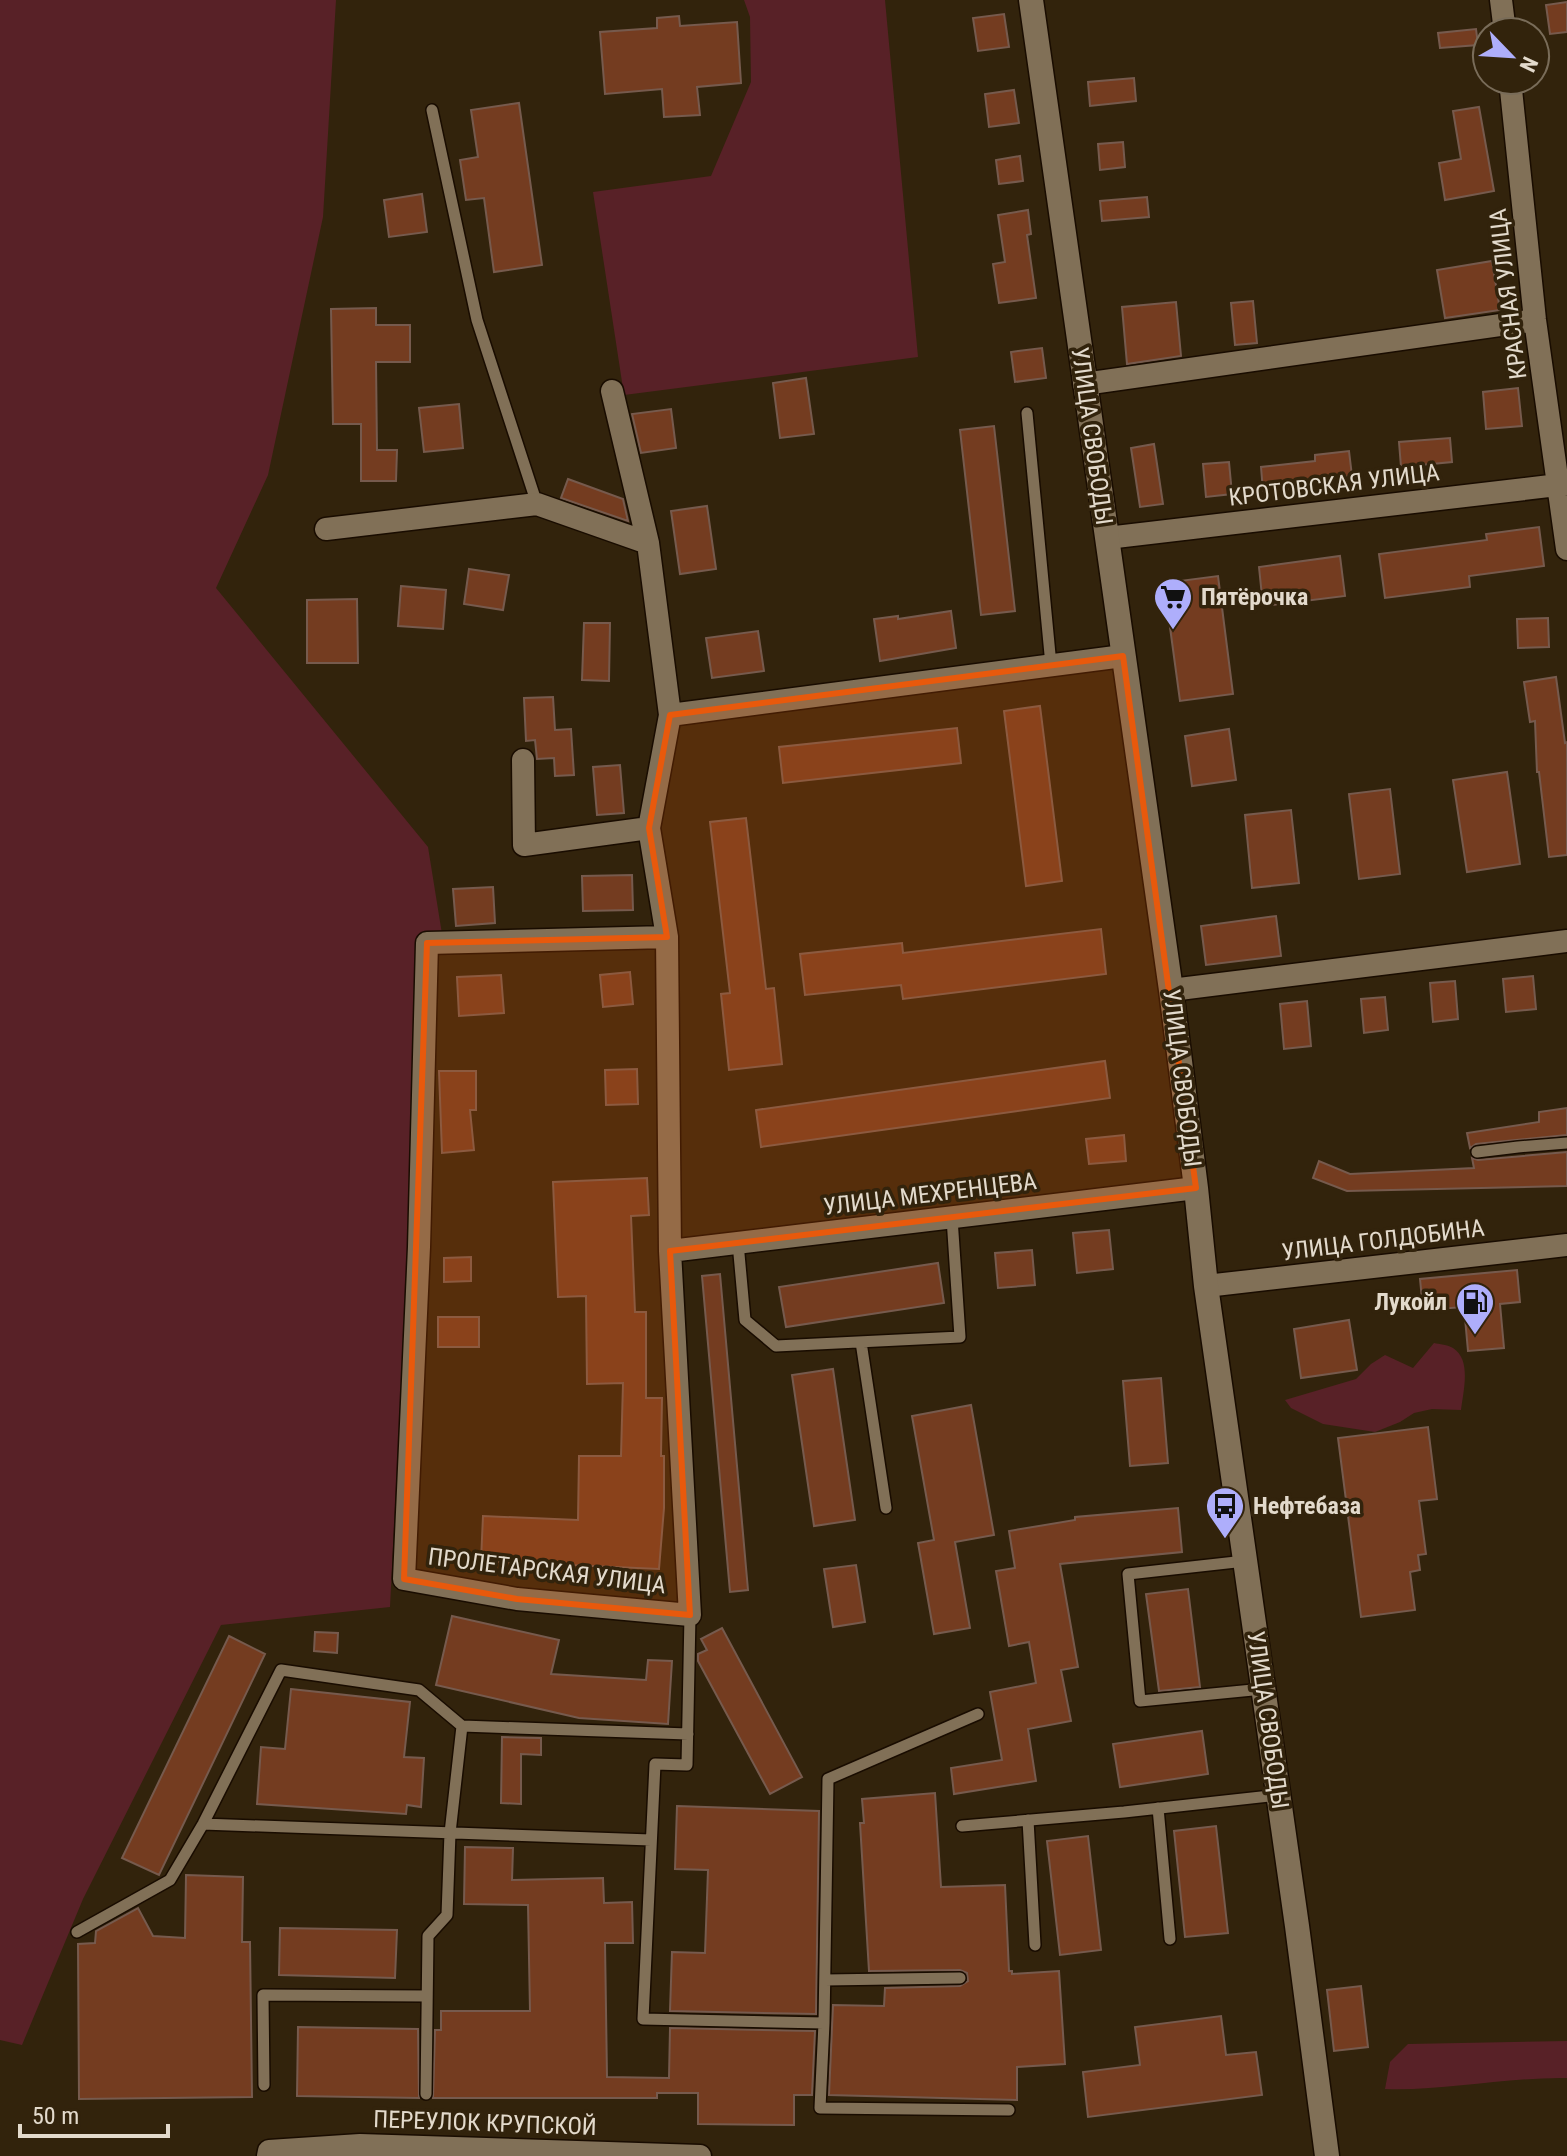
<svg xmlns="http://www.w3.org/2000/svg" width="1567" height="2156" font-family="'Roboto Condensed',sans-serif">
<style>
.green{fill:#582127}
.building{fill:#743c20;stroke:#765a4d;stroke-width:2}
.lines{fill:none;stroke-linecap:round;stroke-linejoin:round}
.service-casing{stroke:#190c00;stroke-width:14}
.minor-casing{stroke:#190c00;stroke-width:25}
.secondary-casing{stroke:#190c00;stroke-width:27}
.service{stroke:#817057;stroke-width:11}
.minor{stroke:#817057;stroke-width:22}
.secondary{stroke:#817057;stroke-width:24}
.marked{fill:#e8590c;fill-opacity:0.2;stroke:#e8590c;stroke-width:6;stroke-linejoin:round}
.labels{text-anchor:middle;stroke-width:7;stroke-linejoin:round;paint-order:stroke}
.street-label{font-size:24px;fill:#e3dacc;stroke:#32230c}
.poi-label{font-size:24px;font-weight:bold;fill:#e3dacc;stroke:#32230c;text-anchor:start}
</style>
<rect width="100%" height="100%" fill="#32230c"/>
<path class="green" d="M0,0H336L323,217L268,475L216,588L428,847L442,934L417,945L408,1248L390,1607L221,1625L83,1899L22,2045L0,2040Z
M744,0H885L918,357L624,395L593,192L711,176L751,82L750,17Z
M1434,1343C1439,1344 1448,1345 1453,1348C1472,1360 1463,1392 1461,1410L1432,1409L1414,1413L1400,1422L1375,1432L1323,1424L1291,1408L1285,1400L1356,1379L1371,1364L1385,1355L1413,1368Z
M1567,2041V2078C1506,2077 1445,2091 1385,2089L1390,2062L1408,2044Z"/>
<path class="building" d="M1567,2V32L1550,34L1546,5Z
M1004,14L1009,47L978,51L973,18Z
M679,16L680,26L737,22L741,83L697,87L700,115L664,117L662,89L605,94L600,32L657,28V18Z
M1476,29L1478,45L1440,48L1438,33Z
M1134,78L1136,101L1090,106L1088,82Z
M1014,90L1019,123L989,127L985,94Z
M519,103L542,265L494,272L484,198L466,200L460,160L478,157L471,110Z
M1479,107L1494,191L1445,200L1439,163L1461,159L1453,111Z
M1123,142L1125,167L1100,170L1098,144Z
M1020,156L1023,181L999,184L996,160Z
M422,194L427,232L389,237L384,200Z
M1147,197L1149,217L1102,221L1100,201Z
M1028,210L1031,234L1027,235L1036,298L999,303L993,264L1005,262L998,215Z
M1492,261L1500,310L1445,318L1437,270Z
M1253,301L1257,343L1235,345L1231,303Z
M1176,302L1181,356L1127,364L1122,307Z
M376,308V325H410V362H376L377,450H397L396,481H361V424H333L331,309Z
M1042,348L1046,378L1015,382L1011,352Z
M806,378L814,434L780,438L773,383Z
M1518,388L1522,426L1486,429L1483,392Z
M459,404L463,448L424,452L419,408Z
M671,409L676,448L641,453L632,414Z
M994,426L1015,611L981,615L960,430Z
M1450,438L1452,462L1401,467L1399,442Z
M1154,444L1163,504L1140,507L1131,448Z
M1349,451L1352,476L1289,481L1290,489L1263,491L1261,467L1315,461V455Z
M1229,462L1232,494L1206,497L1203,464Z
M568,479L623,499L628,521L561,498Z
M707,506L716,569L680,574L671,511Z
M1539,527L1544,566L1469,576L1470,587L1385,598L1379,554L1487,540L1486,534Z
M1340,556L1345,596L1263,606L1259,567Z
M469,569L509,575L503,610L464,604Z
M1218,576L1233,694L1180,701L1164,583Z
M401,586L446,590L443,629L398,626Z
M357,599L358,663H307V600Z
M951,611L956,648L880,661L874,619L898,616V619Z
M1548,618L1549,647L1518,648L1517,619Z
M584,623H610L609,681L582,680Z
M758,631L764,671L712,678L706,638Z
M1556,677L1565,743L1567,742V855L1549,857L1539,772H1537L1535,721L1530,722L1524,682Z
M553,697L555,730L571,729L574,775L555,776L554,758L537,759L535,740L526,741L524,698Z
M1040,706L1062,881L1026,886L1004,711Z
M957,728L961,763L783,783L779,747Z
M1229,729L1236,780L1192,786L1185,736Z
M620,765L624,813L597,815L593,767Z
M1507,772L1520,864L1467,872L1453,780Z
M1390,789L1400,874L1359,879L1349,794Z
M1291,810L1299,883L1252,888L1245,815Z
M746,818L766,989L774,988L782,1064L729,1070L721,994L730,993L710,822Z
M632,875L633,910L583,911L582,876Z
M493,887L495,923L456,926L453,889Z
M1276,916L1281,956L1206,965L1201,926Z
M1101,929L1106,974L903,999L901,985L805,995L800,954L902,943L903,953Z
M630,972L633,1004L603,1007L600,975Z
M501,975L504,1013L459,1016L457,977Z
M1533,976L1536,1009L1506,1012L1503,979Z
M1455,981L1458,1019L1433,1022L1430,983Z
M1385,997L1388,1030L1364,1033L1361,999Z
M1307,1001L1311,1046L1284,1049L1280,1004Z
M1105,1061L1110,1098L761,1147L756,1110Z
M637,1069L638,1104L606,1105L605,1070Z
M439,1071H476V1110H470L474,1150L442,1153Z
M1567,1108V1135L1476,1144L1470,1148L1467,1133L1539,1122V1112Z
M1124,1135L1126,1161L1089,1164L1086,1139Z
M1567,1152V1186L1347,1191L1313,1178L1319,1161L1350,1174L1474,1168L1472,1158L1478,1160Z
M647,1178L649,1215L631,1216L635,1312H646V1398H662L661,1456H664V1508L659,1569L481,1561L483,1516L578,1520L579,1456H621L623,1383L587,1384L586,1296L558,1297L553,1182Z
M1109,1230L1113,1269L1077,1273L1073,1233Z
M1032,1250L1035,1285L998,1288L995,1253Z
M471,1257V1281L444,1282V1258Z
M938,1263L944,1303L786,1327L779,1287Z
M1517,1270L1520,1302L1500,1304L1504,1348L1468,1351L1464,1307L1423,1310L1420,1279Z
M720,1274L748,1590L730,1592L702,1276Z
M438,1317H479V1347H438Z
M1349,1320L1357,1370L1301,1378L1294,1329Z
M833,1369L855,1520L814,1526L792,1375Z
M1161,1378L1168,1463L1130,1466L1123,1381Z
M971,1405L994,1535L955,1542L970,1628L934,1634L918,1543L934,1540L912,1416Z
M1428,1427L1437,1499L1419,1501L1426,1554L1418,1555L1420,1570L1410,1572L1415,1610L1361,1617L1338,1438Z
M1178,1508L1182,1552L1060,1564L1078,1667L1061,1670L1071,1721L1028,1729L1036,1781L954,1794L951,1768L1002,1760L990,1692L1036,1683L1029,1642L1009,1646L996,1571L1015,1568L1009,1531L1075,1520V1517Z
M856,1565L865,1622L833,1627L824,1569Z
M1188,1589L1200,1687L1159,1691L1146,1594Z
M452,1616L559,1640L551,1674L646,1680L648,1660L672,1661L668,1724L579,1718L436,1685Z
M722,1628L802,1777L770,1794L698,1661V1654L707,1650L701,1639Z
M315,1632L338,1633L337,1653L314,1651Z
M229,1636L265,1654L159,1875L122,1858Z
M291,1689L410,1702L404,1757L424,1758L421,1807L407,1805L406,1814L257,1804L261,1747L285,1749Z
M1202,1731L1208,1774L1120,1787L1113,1744Z
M502,1737L541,1738V1755L521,1754V1804L501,1803Z
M935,1793L941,1887L1005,1885L1009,1971H1012V1974L1059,1971L1065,2064L1017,2067V2100L829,2095L833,2005L884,2006L885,1988L960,1986L968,1981L967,1973L960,1970L869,1971L860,1823H864L862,1799Z
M677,1806L819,1811L816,2014L670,2011L672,1952L705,1953L708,1870L675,1869Z
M1216,1826L1228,1933L1185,1937L1174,1831Z
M1088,1836L1101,1950L1060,1955L1047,1841Z
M465,1847L513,1848L512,1880L603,1878L604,1903L632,1902L633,1943H605L607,2077L669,2078L670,2028L815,2031L812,2095H794V2125L698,2124V2093H657V2098H433L435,2030H441V2011H530L528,1905L464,1904Z
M186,1875L243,1877L242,1942H250L252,2097L79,2099L78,1944L95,1943L96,1931L138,1908L153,1936L185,1938Z
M280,1928L397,1930L395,1978L279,1975Z
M1361,1986L1368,2047L1334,2051L1327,1990Z
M1221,2016L1226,2055L1256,2052L1262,2095L1088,2117L1083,2072L1140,2065L1135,2027Z
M298,2027L418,2029L419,2098L297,2096Z"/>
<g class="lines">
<g class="service-casing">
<path id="service" d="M432,110L477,320L537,504
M1027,413L1051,665
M1477,1152L1518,1147L1567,1143
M738,1243L745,1320L776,1346L960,1337L952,1218
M861,1342L886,1508
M1245,1561L1128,1574L1140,1701L1263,1689
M690,1615L687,1765L655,1764L643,2019L824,2023
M978,1714L828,1779L824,2023L820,2108L1009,2110
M462,1726L688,1734
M1158,1808L1170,1939
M1028,1820L1035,1945
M203,1824L651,1840
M962,1826L1124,1812L1279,1795
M77,1932L170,1880L203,1824L281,1670L419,1690L462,1726L450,1833L447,1915L428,1936L426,2094
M825,1980L960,1978
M264,2085L263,1995L427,1996"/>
</g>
<g class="minor-casing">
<path id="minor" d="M1501,0L1505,32
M1510,80L1535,320L1567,549
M1084,384L1535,320
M612,391L648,543L670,715L649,828L667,937L670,1251L690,1615L517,1599L404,1579L419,1247L427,943L667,937
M326,529L537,504L648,543
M1107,538L1567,484
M670,715L1123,656
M523,760L524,845L649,828
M1171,990L1567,941
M670,1251L1196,1188
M1206,1286L1567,1245
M268,2156L269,2151L360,2145L700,2156"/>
</g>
<g class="secondary-casing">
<path id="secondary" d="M1031,0L1171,990L1196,1188L1206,1286L1297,1926L1327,2156"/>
</g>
<use href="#service" class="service"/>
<use href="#minor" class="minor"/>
<use href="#secondary" class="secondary"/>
</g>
<path class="marked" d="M1123,656L1196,1188L670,1251L690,1615L517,1599L404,1579L427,943L667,937L649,828L670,715Z"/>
<defs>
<g id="supermarket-pin" transform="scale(2)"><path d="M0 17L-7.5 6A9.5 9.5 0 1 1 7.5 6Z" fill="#aeaefb" stroke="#32230c"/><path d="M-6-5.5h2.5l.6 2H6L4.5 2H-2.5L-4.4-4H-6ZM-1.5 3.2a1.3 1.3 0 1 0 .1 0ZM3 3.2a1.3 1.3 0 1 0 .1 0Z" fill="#111"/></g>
<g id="fuel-pin" transform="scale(2)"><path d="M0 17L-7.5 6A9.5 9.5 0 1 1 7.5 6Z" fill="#aeaefb" stroke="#32230c"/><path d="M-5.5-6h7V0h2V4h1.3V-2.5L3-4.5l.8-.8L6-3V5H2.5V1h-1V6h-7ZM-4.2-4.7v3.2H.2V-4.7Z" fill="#111"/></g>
<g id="bus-pin" transform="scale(2)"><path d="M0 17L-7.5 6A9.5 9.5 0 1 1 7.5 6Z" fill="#aeaefb" stroke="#32230c"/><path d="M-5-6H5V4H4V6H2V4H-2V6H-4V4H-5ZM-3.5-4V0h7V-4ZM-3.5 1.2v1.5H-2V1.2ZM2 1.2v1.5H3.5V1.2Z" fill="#111"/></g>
</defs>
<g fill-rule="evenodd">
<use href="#supermarket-pin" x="1173" y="597"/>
<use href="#fuel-pin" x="1475" y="1302"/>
<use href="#bus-pin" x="1225" y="1506"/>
</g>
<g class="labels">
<g class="street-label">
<text transform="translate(1508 294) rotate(-97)" y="8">КРАСНАЯ УЛИЦА</text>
<text transform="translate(1092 436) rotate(82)" y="8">УЛИЦА СВОБОДЫ</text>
<text transform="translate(1334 485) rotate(-7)" y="8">КРОТОВСКАЯ УЛИЦА</text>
<text transform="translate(1182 1078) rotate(83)" y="8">УЛИЦА СВОБОДЫ</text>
<text transform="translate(930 1194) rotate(-7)" y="8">УЛИЦА МЕХРЕНЦЕВА</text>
<text transform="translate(1383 1240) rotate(-7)" y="8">УЛИЦА ГОЛДОБИНА</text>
<text transform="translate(547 1571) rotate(7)" y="8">ПРОЛЕТАРСКАЯ УЛИЦА</text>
<text transform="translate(1268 1720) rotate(82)" y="8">УЛИЦА СВОБОДЫ</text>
<text transform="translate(485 2123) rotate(2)" y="8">ПЕРЕУЛОК КРУПСКОЙ</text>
</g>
<g class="poi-label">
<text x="1201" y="605">Пятёрочка</text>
<text x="1447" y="1310" text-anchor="end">Лукойл</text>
<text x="1253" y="1514">Нефтебаза</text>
</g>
</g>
<g transform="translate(1511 56) rotate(115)"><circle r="38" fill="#32230c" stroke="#796c59" stroke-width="2"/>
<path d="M0-6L14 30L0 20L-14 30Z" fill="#aeaefb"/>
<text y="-12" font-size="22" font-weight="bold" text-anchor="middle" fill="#e3dacc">N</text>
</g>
<path d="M20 2124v12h148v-12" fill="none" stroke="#e3dacc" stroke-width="4"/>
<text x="32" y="2124" font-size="24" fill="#e3dacc" stroke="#32230c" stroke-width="6" paint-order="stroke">50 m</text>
</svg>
